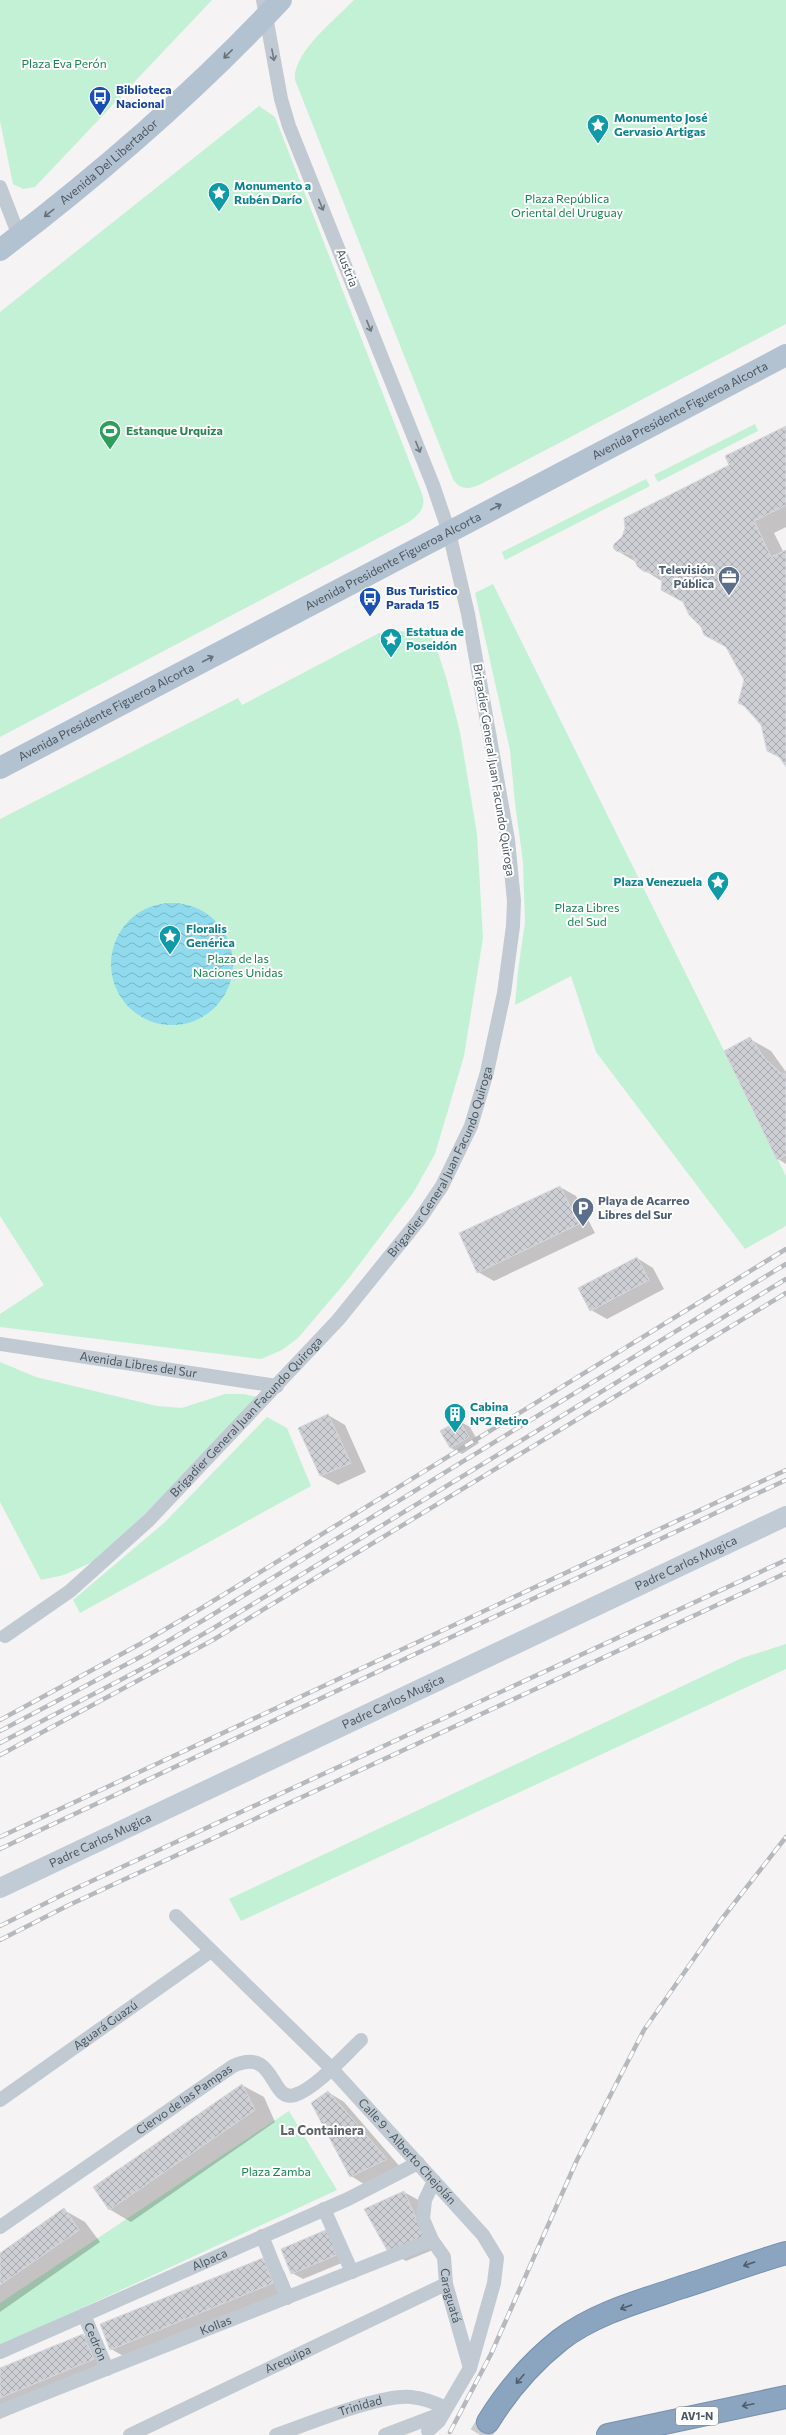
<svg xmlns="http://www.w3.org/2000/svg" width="786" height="2435" font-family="Commissioner,sans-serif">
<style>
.green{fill:#c3f1d5}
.water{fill:url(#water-waves)}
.shadow{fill:#0003}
.building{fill:url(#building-cross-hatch);stroke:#d7d9de}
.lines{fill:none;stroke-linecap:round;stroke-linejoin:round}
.highway-tunnel{stroke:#caccce;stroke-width:22;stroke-dasharray:22 11;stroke-linecap:butt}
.highway-casing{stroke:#7690ad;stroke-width:24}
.street{stroke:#c1cad2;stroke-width:14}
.secondary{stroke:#c1cbd6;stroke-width:20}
.primary{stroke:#b3c2d1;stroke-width:22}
.highway{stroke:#8ba5c1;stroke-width:22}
.rail-casing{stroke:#b5b8bd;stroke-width:4.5}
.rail{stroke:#fff;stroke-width:3;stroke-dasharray:9;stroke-linecap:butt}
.oneway{stroke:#64717d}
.oneway2{stroke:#6e7983}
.oneway3{stroke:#505e6b}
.labels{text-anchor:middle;stroke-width:4;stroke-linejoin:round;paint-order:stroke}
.shield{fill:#fff;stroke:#808990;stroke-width:1}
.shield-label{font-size:11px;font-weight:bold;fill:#4a5661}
.park-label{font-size:12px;fill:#17864f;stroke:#fff}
.transit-label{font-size:12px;font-weight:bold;fill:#164399;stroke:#fff;text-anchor:start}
.culture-label{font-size:12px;font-weight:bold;fill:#0d838f;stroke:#fff;text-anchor:start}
.street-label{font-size:12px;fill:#4a5661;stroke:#fff}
.leisure-label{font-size:12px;font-weight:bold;fill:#27864d;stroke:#fff;text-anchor:start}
.service-label{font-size:12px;font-weight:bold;fill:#4e5e75;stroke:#fff;text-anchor:end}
.neighbourhood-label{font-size:13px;font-weight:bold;fill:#5f6368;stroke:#fff}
</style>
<defs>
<pattern id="water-waves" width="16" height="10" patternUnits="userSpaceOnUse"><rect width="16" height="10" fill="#90daee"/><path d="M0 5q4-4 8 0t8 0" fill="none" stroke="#78b4c4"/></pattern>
<pattern id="building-cross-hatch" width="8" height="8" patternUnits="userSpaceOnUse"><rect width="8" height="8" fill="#cdcfd5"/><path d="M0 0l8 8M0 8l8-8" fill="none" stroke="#a8abb0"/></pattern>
</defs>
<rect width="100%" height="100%" fill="#f5f3f3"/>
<path class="green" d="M0,0H212L35,187L23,189L13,184L0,121Z
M354,0H786V324L481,484C470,489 460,491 453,479L295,80C292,53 336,19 354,0Z
M259,106L275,117L422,494C427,508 418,516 407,523L0,737V312Z
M755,424L758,431L658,482L654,475Z
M646,479L650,486L505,560L502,552Z
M493,584L786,1176V1226L745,1249L596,1052L571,976L515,1005L518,971L525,922L523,862L515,803L510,750L475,593Z
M430,629L446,677L460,732L477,834L483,938L464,1056L435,1154L413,1193L349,1278L298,1338L282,1350L261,1359L0,1327V1314L44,1285L0,1216V819L238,698L242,705L379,633Z
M0,1362L36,1377L157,1406L182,1408L225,1394H244L261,1398L101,1558L64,1575L41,1580L0,1502Z
M267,1417L287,1428L311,1486L80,1613L73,1600L164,1523Z
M786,1644V1669L241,1921L229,1899L742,1658Z
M289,2111L337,2190L0,2346V2303Z"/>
<path class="water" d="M111 964a61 61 0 1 1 122 0a61 61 0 1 1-122 0Z"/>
<path class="shadow" d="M786,427V527L774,533L784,553L786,551V765L762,724L745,680L727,647L702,626L684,602L663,582L644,570L636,562L616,550Z
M750,1039L771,1051L786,1072V1164L778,1159Z
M560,1187L576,1196L595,1233L494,1281L478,1272Z
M637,1258L653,1268L664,1289L607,1319L591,1310Z
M328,1415L345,1425L366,1472L338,1485L321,1476L300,1428Z
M459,1421L470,1427L479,1443L462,1454L451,1448L441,1431Z
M242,2085L264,2097L275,2122L131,2222L109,2209Z
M328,2092L344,2102L402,2169L367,2186L351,2176Z
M404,2192L420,2201L440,2247L406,2261L389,2251Z
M64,2210L85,2222L100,2242L0,2312V2254Z
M328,2230L349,2260L303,2279L292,2273Z
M263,2259L284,2271L294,2295L132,2361L111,2349Z
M83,2335L104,2347L114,2371L0,2419V2369Z"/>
<path class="building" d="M786,426V505L754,521L771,557L786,550V767L779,757L767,751L761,725L744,706L738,703L744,680L726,647L704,635L701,627L689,615L683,602L661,590L662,580L660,576L643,571L637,566L633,555L616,551L613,548L614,544L622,537L625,528L624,518L729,465L725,456Z
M750,1037L765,1059L782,1074H786V1155L777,1160L724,1051Z
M560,1186L579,1224L477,1273L459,1233Z
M637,1257L649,1280L590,1311L578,1288Z
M328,1414L351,1463L320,1476L298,1428Z
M459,1420L469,1437L450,1448L440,1431Z
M242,2084L255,2110L109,2210L93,2187Z
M328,2091L387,2159L350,2177L311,2103Z
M404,2191L425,2238L388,2252L364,2209Z
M64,2208L79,2230L0,2285V2253Z
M328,2229L339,2254L291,2274L281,2249Z
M263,2258L273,2283L110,2350L100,2324Z
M83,2334L94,2359L0,2398V2368Z"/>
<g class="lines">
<path class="highway-tunnel" d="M480,2435L488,2422"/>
<g class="highway-casing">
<path id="highway" d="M488,2422C507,2391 531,2363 560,2340C595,2313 641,2301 682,2287C717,2276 751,2263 786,2253
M608,2435L786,2397"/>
</g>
<g class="street">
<path d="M0,187L19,236"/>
<path id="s1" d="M0,1344L277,1386"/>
<path id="s2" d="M5,1636L70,1591L149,1520L338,1320L419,1220L442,1186L471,1126L487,1072L504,993L513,926L514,901L508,840L468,614L449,532L433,485L289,126L281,99L263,0"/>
<path id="s3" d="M176,1916L331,2068L483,2235L497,2258L494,2283L470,2368L439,2421L428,2431"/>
<path id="s4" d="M0,2100L211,1951"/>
<path id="s5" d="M434,2181L425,2200L423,2219L432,2240L444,2257L446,2284L470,2368"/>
<path d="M324,2209L352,2272"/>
<path id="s6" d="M0,2227L233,2066C277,2046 269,2103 295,2095C316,2088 344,2056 361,2040"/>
<path d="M262,2236L287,2298"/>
<path id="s7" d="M84,2315L107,2369"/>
<path id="s8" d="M0,2352L348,2199L418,2163"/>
<path id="s9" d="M0,2411L432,2240"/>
<path id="s10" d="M130,2435L446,2284"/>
<path id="s11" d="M276,2435C308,2424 380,2394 411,2397C424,2398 435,2403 446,2408"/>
<path d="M385,2435L443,2413"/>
</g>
<path class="secondary" id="s12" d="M0,1888L786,1516"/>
<g class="primary">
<path id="s13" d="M0,250C100,174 195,92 281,0"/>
<path id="s14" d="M0,768L786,355"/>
</g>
<use href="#highway" class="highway"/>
<g class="rail-casing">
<path id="rail" d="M0,1720L140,1644L200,1609L786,1249
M0,1731L144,1655L202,1621L786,1264
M0,1743L149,1665L212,1629L786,1279
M0,1755L213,1640L786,1293
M0,1837L786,1470
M0,1849L786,1480
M0,1926L68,1892L786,1560
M0,1940L69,1905L786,1573
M450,2432L491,2354L577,2160L644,2030L721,1920L786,1837"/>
</g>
<use href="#rail" class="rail"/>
</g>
<defs><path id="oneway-shaft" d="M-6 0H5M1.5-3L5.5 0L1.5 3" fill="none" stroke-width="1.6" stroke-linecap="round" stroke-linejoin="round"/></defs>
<g class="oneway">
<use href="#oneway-shaft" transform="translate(228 54) rotate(135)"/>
<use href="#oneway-shaft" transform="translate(49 213) rotate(142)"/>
<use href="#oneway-shaft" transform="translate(496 507) rotate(-28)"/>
<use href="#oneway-shaft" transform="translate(208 659) rotate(-28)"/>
</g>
<g class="oneway2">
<use href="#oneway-shaft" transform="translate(273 55) rotate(79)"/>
<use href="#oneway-shaft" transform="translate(321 205) rotate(68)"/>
<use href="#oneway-shaft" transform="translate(369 326) rotate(68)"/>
<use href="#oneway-shaft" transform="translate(418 447) rotate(68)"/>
</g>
<g class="oneway3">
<use href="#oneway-shaft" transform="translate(749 2264) rotate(161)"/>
<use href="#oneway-shaft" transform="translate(626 2307) rotate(160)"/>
<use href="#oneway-shaft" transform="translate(520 2379) rotate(131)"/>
<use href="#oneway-shaft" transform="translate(748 2405) rotate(168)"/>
</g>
<defs>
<g id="bus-pin" transform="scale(1.15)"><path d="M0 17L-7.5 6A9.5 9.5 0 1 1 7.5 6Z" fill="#1a4fb4" stroke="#fff"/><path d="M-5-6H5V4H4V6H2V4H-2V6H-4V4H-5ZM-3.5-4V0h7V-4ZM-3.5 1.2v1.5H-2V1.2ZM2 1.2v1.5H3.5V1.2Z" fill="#fff"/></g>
<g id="sight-pin" transform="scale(1.15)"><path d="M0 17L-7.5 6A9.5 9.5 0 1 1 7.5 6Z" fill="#0f9aa8" stroke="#fff"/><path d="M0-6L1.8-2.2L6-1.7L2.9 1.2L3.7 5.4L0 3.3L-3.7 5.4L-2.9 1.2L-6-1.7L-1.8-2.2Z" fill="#fff"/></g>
<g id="stadium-pin" transform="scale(1.15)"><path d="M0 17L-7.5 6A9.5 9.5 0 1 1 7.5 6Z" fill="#2e9e5b" stroke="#fff"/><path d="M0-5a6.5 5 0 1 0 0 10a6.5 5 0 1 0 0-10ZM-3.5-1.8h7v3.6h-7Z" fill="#fff"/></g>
<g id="office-pin" transform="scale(1.15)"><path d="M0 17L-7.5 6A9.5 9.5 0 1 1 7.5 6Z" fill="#5c6f8a" stroke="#fff"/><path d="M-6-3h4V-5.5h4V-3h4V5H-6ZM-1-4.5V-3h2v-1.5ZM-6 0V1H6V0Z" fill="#fff"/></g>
<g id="parking-pin" transform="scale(1.15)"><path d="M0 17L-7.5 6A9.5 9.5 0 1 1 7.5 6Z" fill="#5c6f8a" stroke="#fff"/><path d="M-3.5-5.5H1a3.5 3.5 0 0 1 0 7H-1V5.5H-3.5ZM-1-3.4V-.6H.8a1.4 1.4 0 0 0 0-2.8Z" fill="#fff"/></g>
<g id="building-pin" transform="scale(1.15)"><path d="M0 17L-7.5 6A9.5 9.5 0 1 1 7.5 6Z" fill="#0f9aa8" stroke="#fff"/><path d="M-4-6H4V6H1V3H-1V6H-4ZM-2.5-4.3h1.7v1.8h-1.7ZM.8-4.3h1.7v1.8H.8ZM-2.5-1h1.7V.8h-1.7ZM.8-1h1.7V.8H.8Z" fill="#fff"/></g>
</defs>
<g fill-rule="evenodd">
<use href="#bus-pin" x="100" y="97"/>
<use href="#sight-pin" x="598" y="125"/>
<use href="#sight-pin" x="219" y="193"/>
<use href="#stadium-pin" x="110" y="431"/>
<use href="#office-pin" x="729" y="577"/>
<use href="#bus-pin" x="370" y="598"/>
<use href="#sight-pin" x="391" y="639"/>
<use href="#sight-pin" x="718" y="882"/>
<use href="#sight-pin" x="170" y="936"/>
<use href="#parking-pin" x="583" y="1208"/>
<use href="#building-pin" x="455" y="1414"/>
</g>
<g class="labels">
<rect class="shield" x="676" y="2407" width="42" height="18" rx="3"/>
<g class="shield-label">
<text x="697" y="2420">AV1-N</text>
</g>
<g class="park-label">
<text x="64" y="68">Plaza Eva Perón</text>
<text x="567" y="203">Plaza República<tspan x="567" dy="14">Oriental del Uruguay</tspan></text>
<text x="587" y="912">Plaza Libres<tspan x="587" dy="14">del Sud</tspan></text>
<text x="238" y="963">Plaza de las<tspan x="238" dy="14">Naciones Unidas</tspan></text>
<text x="276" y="2176">Plaza Zamba</text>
</g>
<g class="transit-label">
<text x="116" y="94">Biblioteca<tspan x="116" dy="14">Nacional</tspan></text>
<text x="386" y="595">Bus Turistico<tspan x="386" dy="14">Parada 15</tspan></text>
</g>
<g class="culture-label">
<text x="614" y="122">Monumento José<tspan x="614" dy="14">Gervasio Artigas</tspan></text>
<text x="234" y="190">Monumento a<tspan x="234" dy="14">Rubén Darío</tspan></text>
<text x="406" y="636">Estatua de<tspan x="406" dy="14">Poseidón</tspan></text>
<text x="702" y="886" text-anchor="end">Plaza Venezuela</text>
<text x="186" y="933">Floralis<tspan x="186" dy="14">Genérica</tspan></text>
<text x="470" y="1411">Cabina<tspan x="470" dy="14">N°2 Retiro</tspan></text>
</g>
<g class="street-label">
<text dy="4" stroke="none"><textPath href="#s13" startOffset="140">Avenida Del Libertador</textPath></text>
<text transform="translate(347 268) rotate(68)" y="4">Austria</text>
<text dy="4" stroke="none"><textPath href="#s14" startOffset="768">Avenida Presidente Figueroa Alcorta</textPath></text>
<text dy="4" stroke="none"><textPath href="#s14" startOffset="444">Avenida Presidente Figueroa Alcorta</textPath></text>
<text dy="4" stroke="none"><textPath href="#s14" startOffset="120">Avenida Presidente Figueroa Alcorta</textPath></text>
<text transform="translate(494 770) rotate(81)" y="4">Brigadier General Juan Facundo Quiroga</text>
<text dy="4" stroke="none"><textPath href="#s2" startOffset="651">Brigadier General Juan Facundo Quiroga</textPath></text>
<text dy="4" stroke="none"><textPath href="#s1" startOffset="140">Avenida Libres del Sur</textPath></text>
<text dy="4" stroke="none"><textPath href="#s2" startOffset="327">Brigadier General Juan Facundo Quiroga</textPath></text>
<text dy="4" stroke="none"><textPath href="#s12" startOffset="759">Padre Carlos Mugica</textPath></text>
<text dy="4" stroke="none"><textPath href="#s12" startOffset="435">Padre Carlos Mugica</textPath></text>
<text dy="4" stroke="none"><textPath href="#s12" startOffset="111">Padre Carlos Mugica</textPath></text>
<text dy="4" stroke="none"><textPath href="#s4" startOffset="129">Aguará Guazú</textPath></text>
<text dy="4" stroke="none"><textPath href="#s6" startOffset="224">Ciervo de las Pampas</textPath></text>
<text dy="4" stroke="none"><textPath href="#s3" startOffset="330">Calle 9 - Alberto Chejolán</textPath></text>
<text dy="4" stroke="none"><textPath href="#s8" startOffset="229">Alpaca</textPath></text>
<text dy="4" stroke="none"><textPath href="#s5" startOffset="123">Caraguatá</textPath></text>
<text dy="4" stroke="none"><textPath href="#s9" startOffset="232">Kollas</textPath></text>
<text dy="4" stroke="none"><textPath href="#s7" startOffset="29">Cedrón</textPath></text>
<text dy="4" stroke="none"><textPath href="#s10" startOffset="175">Arequipa</textPath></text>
<text dy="4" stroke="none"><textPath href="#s11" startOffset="89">Trinidad</textPath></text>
</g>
<g class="leisure-label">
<text x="126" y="435">Estanque Urquiza</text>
</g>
<g class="service-label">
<text x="714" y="574">Televisión<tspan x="714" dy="14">Pública</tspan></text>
<text x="598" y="1205" text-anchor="start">Playa de Acarreo<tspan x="598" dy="14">Libres del Sur</tspan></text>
</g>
<g class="neighbourhood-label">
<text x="322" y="2135">La Containera</text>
</g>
</g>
</svg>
